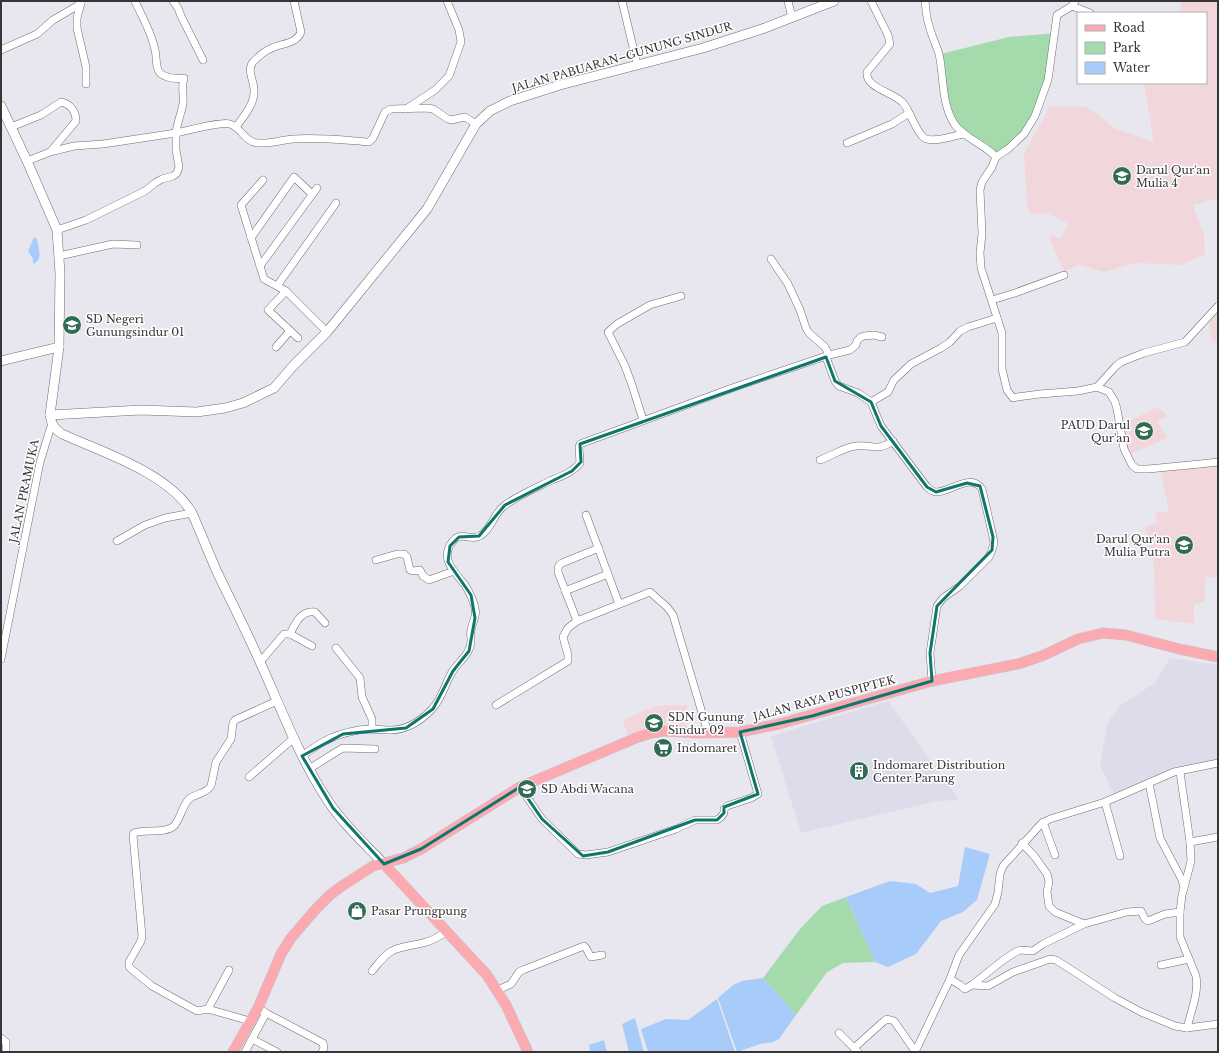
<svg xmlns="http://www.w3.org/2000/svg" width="1219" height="1053" font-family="'Libre Baskerville',serif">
<rect width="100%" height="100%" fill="#e8e7ef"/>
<g fill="#dcdceb">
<path d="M1170 658 1218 665V761L1114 795 1100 765 1108 722 1120 706 1155 683Z"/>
<path d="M888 701 959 800 937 801 801 833 771 736Z"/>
</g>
<g fill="#f1d7dc">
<path d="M1181 1H1218V198L1193 205 1204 236 1205 254 1182 265 1136 263 1104 272 1079 265 1064 271 1049 238 1052 235 1061 239 1068 223 1046 213 1030 214 1027 205 1024 154 1050 106 1086 107 1098 114 1114 128 1154 142 1144 83H1206V13H1180Z"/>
<path d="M1218 311V342L1213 343 1208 321Z"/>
<path d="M1158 407 1167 416 1157 422 1168 438 1130 454 1126 442 1123 424Z"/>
<path d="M1218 463V578L1206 577 1204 602 1194 604V624L1155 619 1154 565 1145 526 1157 523 1155 513 1169 511 1161 472Z"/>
<path d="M687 705 685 728 658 726 628 738 623 720 656 706Z"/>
</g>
<g fill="#a5dbac">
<path d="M1057 33 1051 83 1039 113 1001 154 987 151 955 126 946 97 941 54 1009 37Z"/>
<path d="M846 897 875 962 843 963 827 972 796 1015 763 978 800 929 822 906Z"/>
</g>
<g fill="#a8ccf9">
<path d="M34 237 37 239C38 247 44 260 33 264V259L28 251Z"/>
<path d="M965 847 990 854 977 900 963 912 941 921 916 954 888 967 875 962 846 897 890 881 916 884 930 893 958 886Z"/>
<path d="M763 978 796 1015 779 1039 773 1042 760 1044 737 1052 718 998 733 985 742 981Z"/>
<path d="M717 999 735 1052H648L641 1029 666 1019 688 1020Z"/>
<path d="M635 1018 644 1052H629L622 1024Z"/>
<path d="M604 1040 607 1052H590L589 1045Z"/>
</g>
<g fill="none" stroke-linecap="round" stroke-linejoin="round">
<defs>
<g id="street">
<path d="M173 1 178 8 181 16 203 60"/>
<path d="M622 1 637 64"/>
<path d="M788 1 792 18"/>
<path d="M925 1C926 9 926 17 929 25 931 35 936 44 939 54 944 77 941 104 955 125 966 139 984 144 996 157L992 167 982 182 980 190 982 234 980 253 981 268 1002 333V369L1007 390 1013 398 1017 397 1040 394 1078 391 1097 387 1109 392 1115 402 1117 409 1124 449 1132 465 1137 469H1148L1200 464 1218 462"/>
<path d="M81 3 77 18V28L86 67V84"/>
<path d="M1072 6 1090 13"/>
<path d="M1 50 37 34 53 20 77 6 81 2"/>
<path d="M406 109 435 90 449 76 461 42 459 30 447 1"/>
<path d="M909 113C913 120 917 131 923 137 930 144 954 136 963 134"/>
<path d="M11 127 41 115 61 102C71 104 76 112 76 121L51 151"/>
<path d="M236 127C243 117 254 105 254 92 255 82 246 70 253 62 257 58 264 51 270 49 280 43 296 45 301 32L294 1"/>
<path d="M847 143 892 124 909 113C907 109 905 104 902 102 893 92 865 88 867 72L890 44 888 35 871 1"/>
<path d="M996 157 1008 149 1024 134 1035 116 1048 80 1057 15 1072 6 1075 1"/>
<path d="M27 161 50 152 74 146 103 144 176 133C177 123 181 114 183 104 184 96 181 86 184 78 176 79 167 79 160 73 155 68 157 56 155 50 152 33 142 17 135 1"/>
<path d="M263 180 241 205 264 279 286 291 327 332"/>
<path d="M57 230 86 220 145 191 155 183 162 179 173 176 177 173 179 167 176 150V133C187 131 221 121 230 124 242 128 245 143 259 143 271 144 281 140 293 139 318 137 343 140 369 142L373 138 385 112 391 109 427 108 433 109 448 119 451 120 465 117 476 124"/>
<path d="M251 238 294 177 312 194"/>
<path d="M59 256 113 244 137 245"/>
<path d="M771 259 788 284 800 310 806 328 809 333 825 347 829 355"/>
<path d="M260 266 317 188"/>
<path d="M277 286 336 203"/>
<path d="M286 291 268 310 298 338"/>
<path d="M992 300 1015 293 1064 275"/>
<path d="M276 347 290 331"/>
<path d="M826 357 835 381 839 386 858 393 871 402 881 426 927 487C929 489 932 491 935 492 950 493 970 472 982 489L993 537 994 543 992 550 989 557 960 586 943 598 937 606 930 653 932 681"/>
<path d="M1097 387 1116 366 1121 362 1144 353 1185 342 1218 306"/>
<path d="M871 402 888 392 894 380 911 364 941 348 950 342 960 331 968 327 997 318"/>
<path d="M643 420 632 385 625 366 608 332 617 324 650 305 681 296"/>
<path d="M820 460C831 456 845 447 856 446 872 444 877 452 893 441"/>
<path d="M586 515 619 604"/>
<path d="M117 541 145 525 165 518 192 513"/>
<path d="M376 560 397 554H404L407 557 410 570 413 571 420 570 423 576 429 580 454 571"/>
<path d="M565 591 608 574"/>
<path d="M577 621 558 572C558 567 558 565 562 563L599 548"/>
<path d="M290 634C295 624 301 610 315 612L325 623"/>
<path d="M336 648 360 678 362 697 372 719V729"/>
<path d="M1 659 40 462 52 423"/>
<path d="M260 662 284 634H290L312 646"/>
<path d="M496 705 568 661V655L563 637 568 628 577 621 650 592 667 607 673 615 708 733"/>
<path d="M302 756C309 751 317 745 325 741 335 735 348 732 359 730 369 728 380 730 390 730 406 730 421 721 432 709 442 699 445 684 452 672 459 661 472 653 471 639 471 636 470 633 471 630 473 619 478 616 474 604 472 597 468 590 465 585 456 573 441 561 450 545 461 528 468 542 480 536 492 529 493 514 504 506 518 495 536 488 552 480 562 476 573 472 580 463L579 447 580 444 735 387 829 355 850 350 856 345 857 341 861 337 864 336 874 335 882 337"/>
<path d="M309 769 336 752 343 748 375 749"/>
<path d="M1180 772 1190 842 1191 861 1184 888"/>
<path d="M249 777 294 738"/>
<path d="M1149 783 1160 838 1182 880 1184 888 1182 895 1180 912V937L1196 976C1199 993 1191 1011 1187 1028"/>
<path d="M520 787 542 819 578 854 586 855 608 852 676 829 695 820H717L721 817 724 813V809L727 806 751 798 758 794 740 732"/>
<path d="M1105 802 1120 856"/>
<path d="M1043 822 1055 855"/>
<path d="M1190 842 1218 837"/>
<path d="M1022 843 1035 857 1047 874 1049 882 1047 892 1049 906 1055 912 1084 924 1127 912 1141 911 1145 919 1148 921 1165 914 1180 912"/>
<path d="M1161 965 1189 959"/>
<path d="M372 971C378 964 384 955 392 951 403 945 415 946 426 942 434 940 440 936 446 932"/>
<path d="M950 979 960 985 965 989 972 985 1002 961 1014 953 1020 950 1033 951 1043 944 1084 924"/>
<path d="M972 985 988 986 1013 972 1050 959 1056 960 1115 998 1141 1012 1175 1026 1187 1028 1218 1024"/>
<path d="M498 990 511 984 519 972 523 970 584 946C588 949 588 954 591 957L602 955"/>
<path d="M208 1009 229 970"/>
<path d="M266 1013 323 1043 324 1048 322 1052"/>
<path d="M251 1022 243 1019 208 1009 197 1011 152 986 130 968 129 966V962L141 941 142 936 133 835 134 833C145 829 165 834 174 826 181 818 182 806 189 799 196 793 206 794 211 786L216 762 231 739 233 723 235 720 277 701"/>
<path d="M839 1033 858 1052"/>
<path d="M1 1038 6 1042V1052"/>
<path d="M252 1039 277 1052"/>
<path d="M854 1048 884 1021 887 1019 894 1021 915 1051"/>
<path d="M245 1052 266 1013 263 1011"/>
<path d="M915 1052 950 979 959 955 995 904 998 892 1000 874 1003 866 1041 824 1050 819 1105 802 1174 772 1218 763"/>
</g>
<g id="secondary">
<path d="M1 106 27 161 57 230 60 273 59 347 50 415C51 423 55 430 62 434 102 452 169 473 192 513 201 533 209 554 218 574 232 603 247 632 260 662 281 708 299 757 328 801 343 824 365 844 384 864"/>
<path d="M1 361 59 347"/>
<path d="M50 415 141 410 197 412 225 408 243 403 274 388 293 366 327 332 427 209 476 124 490 111 510 101 560 85 703 48 762 29 834 1"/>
</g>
<g id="primary">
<path d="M384 864 487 975 506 1005 528 1052"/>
<path d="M233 1052 258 1008 281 954 291 938 315 910 331 894 342 886 373 866 403 858 421 849 520 787 636 738 651 733 664 731 699 733 740 732 779 724 932 681 1018 664 1042 656 1078 639 1103 633 1126 635 1179 649 1218 657"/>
</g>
</defs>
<use href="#street" stroke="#6d6d74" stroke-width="8"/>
<use href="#secondary" stroke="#6d6d74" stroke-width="10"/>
<use href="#primary" stroke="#c7c7c8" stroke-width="11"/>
<use href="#street" stroke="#fff" stroke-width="7"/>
<use href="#secondary" stroke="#fff" stroke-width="9"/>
<use href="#primary" stroke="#fbaab2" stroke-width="10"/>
</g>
<path fill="none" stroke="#0f766e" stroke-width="3" stroke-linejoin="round" d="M826 357 835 381 871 402 881 426 927 487 936 492 967 483 980 486 993 537 992 550 937 606 930 653 932 681 812 716 740 732 758 794 724 807V813L717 820H695L608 852 583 856 542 819 520 787 421 849 384 864 333 808 302 756 343 734 406 728 433 709 453 671 469 651 475 618 471 595 448 562 450 546 459 537 479 536 505 505 572 471 581 462 580 444Z"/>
<defs>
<symbol id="school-disc" viewBox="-11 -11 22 22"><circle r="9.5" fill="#316b54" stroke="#fff"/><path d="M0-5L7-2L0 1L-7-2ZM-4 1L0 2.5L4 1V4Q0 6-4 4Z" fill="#fff"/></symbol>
<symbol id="supermarket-disc" viewBox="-11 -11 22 22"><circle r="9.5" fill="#316b54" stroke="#fff"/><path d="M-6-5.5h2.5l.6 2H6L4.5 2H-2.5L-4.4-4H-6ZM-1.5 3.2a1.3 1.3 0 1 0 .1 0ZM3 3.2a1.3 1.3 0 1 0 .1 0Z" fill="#fff"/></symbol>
<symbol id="building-disc" viewBox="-11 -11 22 22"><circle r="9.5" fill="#316b54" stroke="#fff"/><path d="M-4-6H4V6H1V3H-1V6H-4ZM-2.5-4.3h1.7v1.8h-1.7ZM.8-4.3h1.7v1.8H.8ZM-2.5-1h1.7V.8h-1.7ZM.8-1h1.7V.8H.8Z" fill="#fff"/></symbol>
<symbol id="shop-disc" viewBox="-11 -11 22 22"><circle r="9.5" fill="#316b54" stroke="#fff"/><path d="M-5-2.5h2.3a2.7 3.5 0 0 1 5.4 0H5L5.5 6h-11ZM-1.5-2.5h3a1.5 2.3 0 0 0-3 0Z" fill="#fff"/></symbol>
</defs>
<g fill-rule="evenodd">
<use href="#school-disc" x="1111" y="165" width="22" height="22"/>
<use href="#school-disc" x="61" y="314" width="22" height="22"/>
<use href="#school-disc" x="1133" y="420" width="22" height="22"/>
<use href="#school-disc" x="1173" y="534" width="22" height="22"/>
<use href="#school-disc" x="643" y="712" width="22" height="22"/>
<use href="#supermarket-disc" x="652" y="737" width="22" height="22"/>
<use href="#building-disc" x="848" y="760" width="22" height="22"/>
<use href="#school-disc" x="516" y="778" width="22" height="22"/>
<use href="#shop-disc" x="346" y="900" width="22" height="22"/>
</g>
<g text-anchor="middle" stroke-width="3" stroke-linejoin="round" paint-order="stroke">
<g font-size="11" fill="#363639" stroke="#fff">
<text transform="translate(622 57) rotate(-16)" y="4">JALAN PABUARAN–GUNUNG SINDUR</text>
<text transform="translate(24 491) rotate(-78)" y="4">JALAN PRAMUKA</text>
<text transform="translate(824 698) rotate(-15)" y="4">JALAN RAYA PUSPIPTEK</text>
</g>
<g font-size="11" fill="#363639" stroke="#fff" text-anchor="start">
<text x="1136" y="174">Darul Qur'an<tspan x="1136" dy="13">Mulia 4</tspan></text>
<text x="86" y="323">SD Negeri<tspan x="86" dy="13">Gunungsindur 01</tspan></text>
<text x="1130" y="429" text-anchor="end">PAUD Darul<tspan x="1130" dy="13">Qur'an</tspan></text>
<text x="1170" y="543" text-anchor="end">Darul Qur'an<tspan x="1170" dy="13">Mulia Putra</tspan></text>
<text x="668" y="721">SDN Gunung<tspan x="668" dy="13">Sindur 02</tspan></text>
<text x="677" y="752">Indomaret</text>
<text x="873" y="769">Indomaret Distribution<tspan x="873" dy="13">Center Parung</tspan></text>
<text x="541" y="793">SD Abdi Wacana</text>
<text x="371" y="915">Pasar Prungpung</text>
</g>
</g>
<rect width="1219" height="1053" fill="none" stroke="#363639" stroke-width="4"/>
<rect x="1077" y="12" width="130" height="72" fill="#ffffff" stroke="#afafb0"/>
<rect x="1085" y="25" width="20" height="6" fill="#fbaab2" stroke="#afafb0"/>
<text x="1113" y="32" font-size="12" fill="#363639">Road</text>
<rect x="1085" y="42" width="20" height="12" fill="#a5dbac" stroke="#afafb0"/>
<text x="1113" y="52" font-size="12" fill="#363639">Park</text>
<rect x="1085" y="62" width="20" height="12" fill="#a8ccf9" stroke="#afafb0"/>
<text x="1113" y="72" font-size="12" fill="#363639">Water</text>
</svg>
